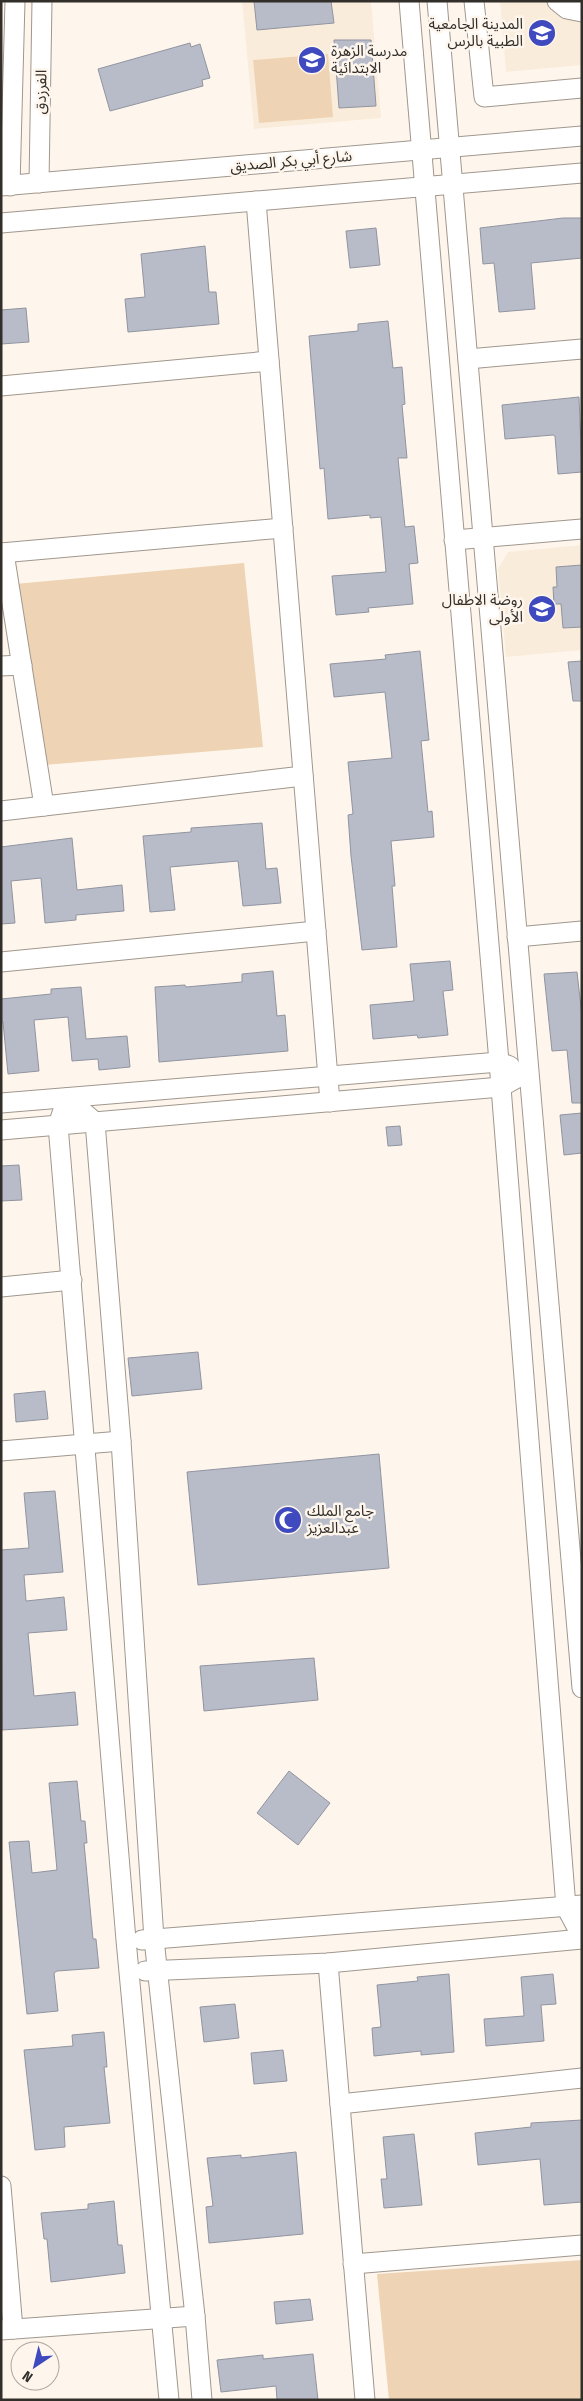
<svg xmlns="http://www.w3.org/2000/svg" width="583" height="2401" font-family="'Fira Sans Condensed','Noto Sans Arabic',sans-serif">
<rect width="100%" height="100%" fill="#fef6ed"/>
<g fill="#faecda">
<path d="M242 1H371L381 118 254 129Z"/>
<path d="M500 1H582V65L506 72Z"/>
<path d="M582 545V650L506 657 498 569 508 552Z"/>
</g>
<g fill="#eed4b4">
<path d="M328 54 333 117 259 123 253 60Z"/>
<path d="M244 563 263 747 44 765 15 584Z"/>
<path d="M582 2260V2400H389L377 2274Z"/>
</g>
<g fill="#b8bcc9" stroke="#9194a0">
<path d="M254 1H331L334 23 257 30Z"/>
<path d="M334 40H371L376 106 339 108Z"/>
<path d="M190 43 191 47 200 44 210 78 202 80 203 86 110 111 98 69Z"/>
<path d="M563 218H582V258L531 263 535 309 499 312 494 263 483 264 480 228Z"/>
<path d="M376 228 380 265 350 268 346 231Z"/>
<path d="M205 246 209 292H216L219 324 128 332 125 299 145 297 141 254Z"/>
<path d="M26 308 29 342 1 344V310Z"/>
<path d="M388 321 393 368 402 367 405 404 402 405 407 458H398L405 527 414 526 418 563 409 564 413 604 368 608 369 612 336 615 332 576 386 572 381 517 370 518V515L328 519 324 468 320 469 309 336 358 331V324Z"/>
<path d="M579 397 582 472 558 474 555 436 553 435 505 439 502 405Z"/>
<path d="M582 565V627L563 628 561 604H554L553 587H557L556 567Z"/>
<path d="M420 651 429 740 421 741 428 812 432 811 434 837 391 841 395 886H392L397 947 362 950 351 856 348 815 353 814 348 762 392 758 385 692 334 697 330 664 386 659 385 655Z"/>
<path d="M582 661V701H573L568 662Z"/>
<path d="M262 823 266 869 277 868 281 903 243 906 238 861 170 867 175 910 150 912 143 836 191 832V828Z"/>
<path d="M72 838 77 890 122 885 124 911 76 915V920L45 923 41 878 11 881 15 923 1 924V847Z"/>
<path d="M450 961 453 990 443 991 448 1035 418 1038 417 1035 373 1039 370 1005 414 1001 410 964Z"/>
<path d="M273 971 277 1016 285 1015 288 1051 159 1062 155 987 185 985 186 987 242 982V974Z"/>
<path d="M577 972 582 1016V1103H572L567 1050 552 1051 544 974Z"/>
<path d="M81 987 86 1039 127 1036 130 1067 99 1070 98 1059 72 1061 68 1017 34 1020 39 1071 8 1074 3 1022H1V999L51 994V989Z"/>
<path d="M582 1113V1153L564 1155 560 1115Z"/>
<path d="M400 1126 402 1145 388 1146 386 1127Z"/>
<path d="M19 1165 22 1200 1 1201V1166Z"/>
<path d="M198 1352 202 1389 132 1396 128 1358Z"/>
<path d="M45 1391 48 1419 16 1422 14 1394Z"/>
<path d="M379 1454 389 1568 198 1585 187 1472Z"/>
<path d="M55 1491 63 1572 24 1575 26 1601 64 1597 67 1630 28 1633 34 1696 75 1692 78 1725 2 1730 1 1550 29 1548 24 1493Z"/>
<path d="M314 1658 318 1700 204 1711 200 1666Z"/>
<path d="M289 1771 330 1803 298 1845 257 1813Z"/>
<path d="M77 1781 81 1821H85L87 1843H84L93 1939H96L99 1968 57 1971 54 1973 58 2011 27 2014 9 1842 29 1841 32 1873 57 1870 49 1783Z"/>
<path d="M449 1974 454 2052 421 2055V2051L374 2056 372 2028 381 2027 377 1985 418 1981 417 1977Z"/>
<path d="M553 1974 556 2004 541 2005 544 2041 486 2046 484 2019 524 2016 521 1977Z"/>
<path d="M235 2004 239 2038 204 2042 200 2007Z"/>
<path d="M104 2032 107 2067H104L110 2123 64 2127 65 2147 35 2150 24 2050 73 2046 72 2035Z"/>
<path d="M283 2050 287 2081 254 2084 251 2053Z"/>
<path d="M582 2120V2202L544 2205 540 2159 478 2165 475 2133 531 2127V2123Z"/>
<path d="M414 2134 422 2205 384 2208 381 2179H387L383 2137Z"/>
<path d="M296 2152 303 2234 209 2243 206 2207 213 2206 207 2158 241 2155V2158Z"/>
<path d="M114 2201 118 2245H122L125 2273 51 2282 47 2239H44L41 2213 88 2209V2204Z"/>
<path d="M310 2299 313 2320 276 2324 274 2302Z"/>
<path d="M313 2354 318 2400H277L276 2386 221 2392 217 2360 263 2355V2359Z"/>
</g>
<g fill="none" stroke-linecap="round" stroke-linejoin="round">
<defs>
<g id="minor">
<path d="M409 1 499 1062 566 1907 582 1937"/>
<path d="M437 1 582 1688"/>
<path d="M474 1 484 97 582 88"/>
<path d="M557 1 567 9 582 12"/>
<path d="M39 183 42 1"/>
<path d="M1 186 582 136"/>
<path d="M10 186 15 1"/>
<path d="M256 201 330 1102"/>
<path d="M1 223 582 173"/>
<path d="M468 359 582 349"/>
<path d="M1 386 269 361"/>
<path d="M454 540 582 529"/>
<path d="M1 553 283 528"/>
<path d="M4 553 44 806"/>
<path d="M1 666 22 665"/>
<path d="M1 811 303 776"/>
<path d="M517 937 582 931"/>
<path d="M1 962 316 931"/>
<path d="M1 1103 499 1062 510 1066"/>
<path d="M1 1130 501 1087 528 1072"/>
<path d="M1 1287 72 1280"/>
<path d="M1 1451 121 1441"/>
<path d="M142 1940 582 1905"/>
<path d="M328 1963 365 2400"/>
<path d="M145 1971 328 1963 582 1939"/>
<path d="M340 2104 582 2078"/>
<path d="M1 2186 13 2329"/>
<path d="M353 2264 582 2245"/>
<path d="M1 2330 195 2316"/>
<path d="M169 2400 126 1940 58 1125 67 1098 95 1122 121 1441 154 1939 195 2316 202 2400"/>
</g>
</defs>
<use href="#minor" stroke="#a0978d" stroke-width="21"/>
<use href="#minor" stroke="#fff" stroke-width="19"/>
</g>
<defs>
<symbol id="university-disc" viewBox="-11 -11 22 22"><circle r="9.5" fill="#3e4abd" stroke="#fef6ed"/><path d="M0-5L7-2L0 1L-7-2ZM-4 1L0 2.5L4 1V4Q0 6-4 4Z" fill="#fff"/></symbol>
<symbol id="school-disc" viewBox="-11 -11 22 22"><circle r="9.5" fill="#3e4abd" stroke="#fef6ed"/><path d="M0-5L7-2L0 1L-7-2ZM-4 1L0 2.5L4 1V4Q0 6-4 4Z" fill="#fff"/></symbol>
<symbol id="mosque-disc" viewBox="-11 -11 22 22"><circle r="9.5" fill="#3e4abd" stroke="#fef6ed"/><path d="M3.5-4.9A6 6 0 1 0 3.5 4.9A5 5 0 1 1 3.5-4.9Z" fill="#fff"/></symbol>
</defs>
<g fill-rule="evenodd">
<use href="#university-disc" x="526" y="17" width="32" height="32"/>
<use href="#school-disc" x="296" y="44" width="32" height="32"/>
<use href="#school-disc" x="526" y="593" width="32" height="32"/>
<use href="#mosque-disc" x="272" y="1504" width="32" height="32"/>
</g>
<g text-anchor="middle" stroke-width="5" stroke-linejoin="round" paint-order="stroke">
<g font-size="15" fill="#322f2b" stroke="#fef6ed" text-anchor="end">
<text x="523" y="29">المدينة الجامعية<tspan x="523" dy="17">الطبية بالرس</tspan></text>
<text x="331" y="56" text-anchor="start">مدرسة الزهرة<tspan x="331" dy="17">الابتدائية</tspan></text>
<text x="523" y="605">روضة الاطفال<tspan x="523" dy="17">الأولى</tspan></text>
<text x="307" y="1516" text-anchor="start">جامع الملك<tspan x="307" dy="17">عبدالعزيز</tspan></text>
</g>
<g font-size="15" fill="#322f2b" stroke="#fef6ed">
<text transform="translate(41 92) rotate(-89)" y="5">الفرزدق</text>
<text transform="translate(291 161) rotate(-5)" y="5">شارع أبي بكر الصديق</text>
</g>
</g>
<rect width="583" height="2401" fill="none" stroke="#322f2b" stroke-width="5"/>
<g transform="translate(35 2366) rotate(215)"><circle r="24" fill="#fef6ed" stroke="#aca69f"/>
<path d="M0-4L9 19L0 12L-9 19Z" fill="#3e4abd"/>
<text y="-8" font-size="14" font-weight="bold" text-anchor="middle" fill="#322f2b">N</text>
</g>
</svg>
